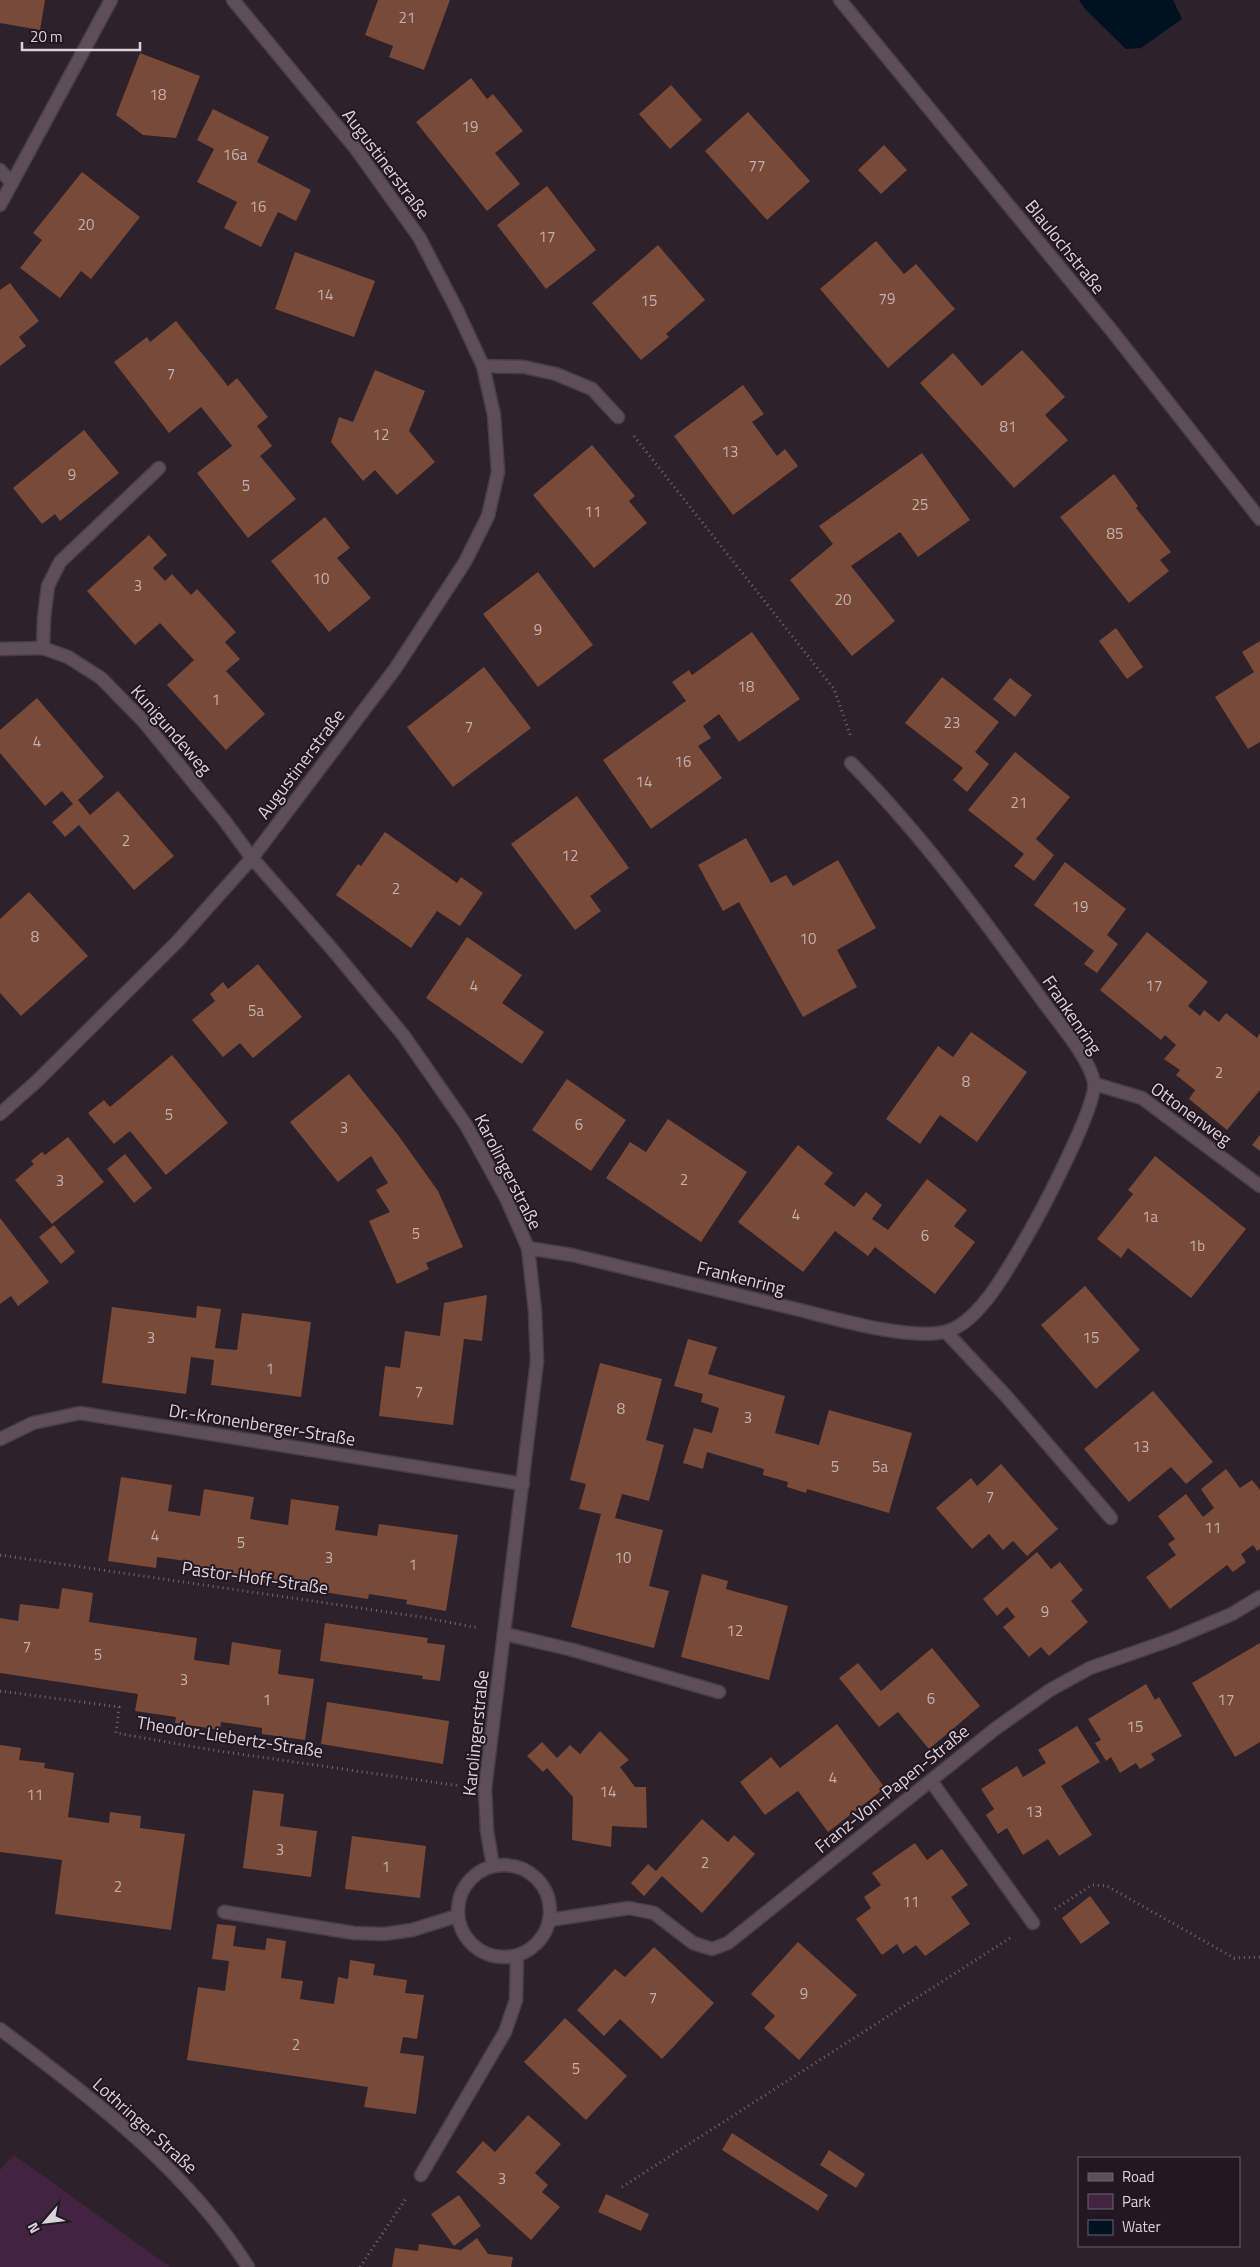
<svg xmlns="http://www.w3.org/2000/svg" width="1260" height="2267" font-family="'Titillium Web',sans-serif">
<rect width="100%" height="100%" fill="#2d212c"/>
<path fill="#422441" d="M14 2155 170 2267H0V2170Z"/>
<path fill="#001120" d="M1079 0H1173L1182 19 1141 48 1126 49 1085 9Z"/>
<g fill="#794a37">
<path d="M0 0H45L40 30 0 23Z"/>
<path d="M378 0H450L424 70 389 57 393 46 365 35Z"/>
<path d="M140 53 200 76 176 138 143 135 116 115Z"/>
<path d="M471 78 487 99 493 94 523 131 495 153 520 184 487 211 416 122Z"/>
<path d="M671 85 702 120 670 149 639 114Z"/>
<path d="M213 109 269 137 257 162 311 190 296 221 278 212 261 247 224 228 237 202 197 182 214 149 197 140Z"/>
<path d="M748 112 810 181 767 220 705 151Z"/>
<path d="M884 145 907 170 881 194 858 170Z"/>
<path d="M82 172 140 217 91 279 81 271 60 298 20 268 42 240 33 233Z"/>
<path d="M547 186 596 250 546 289 497 225Z"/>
<path d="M876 241 904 274 916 264 955 309 888 368 820 289Z"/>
<path d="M658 245 705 300 666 334 669 337 641 360 592 303Z"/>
<path d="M295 252 375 281 354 337 275 309Z"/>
<path d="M10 283 39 321 19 337 26 346 0 366V290Z"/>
<path d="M176 321 228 386 237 378 268 417 257 426 272 446 260 456 296 499 248 538 197 473 232 446 201 407 169 433 114 362 147 337 150 342Z"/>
<path d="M1022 350 1065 397 1045 415 1068 440 1014 488 920 383 953 353 982 386Z"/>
<path d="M375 370 425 391 409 431 435 462 397 495 375 470 363 481 331 442 339 417 353 422Z"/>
<path d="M743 385 764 414 752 422 777 456 785 449 798 466 733 515 674 436Z"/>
<path d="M84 430 119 473 60 521 55 514 42 524 13 488Z"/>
<path d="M592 445 635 496 629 501 647 523 594 568 533 495Z"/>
<path d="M922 453 970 520 918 557 900 532 851 566 895 621 852 656 790 580 833 544 819 526Z"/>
<path d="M1114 474 1138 506 1136 508 1171 552 1160 560 1169 571 1129 603 1060 517Z"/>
<path d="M325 517 350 548 337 558 371 598 329 632 271 561Z"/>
<path d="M149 535 167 555 153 568 165 581 172 574 191 595 197 589 236 632 225 642 240 659 226 671 265 714 226 750 167 685 194 660 180 645 160 623 135 645 87 591Z"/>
<path d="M538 572 593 645 538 687 483 614Z"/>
<path d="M1116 628 1143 667 1127 679 1099 641Z"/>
<path d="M752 632 800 699 739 742 719 714 703 726 711 738 698 746 722 778 651 829 603 760 686 701 672 682 689 670 692 675Z"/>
<path d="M1260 641V742L1248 749 1215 697 1254 672 1242 652Z"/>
<path d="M484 667 531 728 453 787 407 727Z"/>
<path d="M942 677 999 722 975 752 989 764 967 792 953 780 963 768 905 723Z"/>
<path d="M1010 678 1032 695 1015 717 993 699Z"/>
<path d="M37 698 104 777 78 800 90 815 118 791 174 856 134 890 79 825 65 837 52 822 73 804 62 791 45 806 0 753V730Z"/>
<path d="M1015 752 1070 797 1036 839 1054 855 1034 881 1014 866 1024 854 968 810Z"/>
<path d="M577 796 629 868 590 896 601 911 575 930 511 844Z"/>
<path d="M385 832 457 883 461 877 483 893 460 926 437 911 411 948 336 895 358 864 361 866Z"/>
<path d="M746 838 771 883 786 875 793 886 838 860 876 928 837 950 857 987 803 1017 739 902 723 911 698 865Z"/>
<path d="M1065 862 1126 909 1107 935 1118 944 1097 973 1084 964 1094 951 1034 905Z"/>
<path d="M29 892 88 956 21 1016 0 993V919Z"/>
<path d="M1147 932 1208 982 1188 1006 1200 1016 1204 1010 1219 1022 1226 1013 1257 1038 1260 1033V1090L1227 1130 1189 1099 1195 1090 1176 1075 1180 1070 1164 1059 1176 1045 1165 1035 1161 1040 1100 990Z"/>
<path d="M467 937 522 975 502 1003 544 1032 522 1064 426 998Z"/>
<path d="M258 964 302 1017 253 1058 240 1043 223 1057 192 1020 215 1001 210 994 223 982 228 989Z"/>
<path d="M971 1032 1027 1072 977 1142 940 1115 920 1144 886 1119 938 1046 953 1057Z"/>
<path d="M172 1055 228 1123 166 1175 130 1131 114 1144 88 1113 104 1100 110 1107Z"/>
<path d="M349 1074 398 1135 438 1191 463 1247 426 1263 429 1269 397 1284 369 1221 390 1212 376 1190 388 1183 371 1156 338 1182 290 1122Z"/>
<path d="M567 1079 626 1120 591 1171 532 1130Z"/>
<path d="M668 1119 747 1172 701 1242 606 1178 630 1142 646 1152Z"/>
<path d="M1260 1135V1151L1252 1145Z"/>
<path d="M68 1137 104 1182 52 1224 15 1180 34 1164 31 1161 42 1152 45 1155Z"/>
<path d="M798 1145 833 1173 824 1184 854 1207 866 1192 882 1205 872 1219 888 1230 927 1179 967 1210 954 1226 975 1242 935 1294 875 1247 868 1256 835 1231 803 1272 738 1222Z"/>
<path d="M125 1154 152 1188 134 1203 107 1169Z"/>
<path d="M1155 1156 1246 1229 1191 1298 1128 1248 1121 1258 1097 1239 1133 1194 1128 1190Z"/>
<path d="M0 1218 49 1282 18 1306 11 1296 0 1304Z"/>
<path d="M54 1225 75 1252 61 1264 39 1237Z"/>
<path d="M1085 1286 1140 1350 1096 1389 1041 1325Z"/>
<path d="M487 1295 482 1341 464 1339 453 1425 379 1416 385 1366 400 1368 405 1331 440 1336 444 1303Z"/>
<path d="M197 1306 221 1309 215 1348 237 1350 242 1313 311 1322 301 1397 211 1385 214 1360 191 1357 186 1394 102 1383 112 1307 196 1318Z"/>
<path d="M688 1339 717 1347 708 1374 785 1396 775 1433 819 1445 829 1410 912 1433 889 1513 807 1489 806 1493 787 1487 788 1482 763 1475 764 1469 707 1452 703 1469 683 1463 694 1428 712 1433 719 1408 701 1402 703 1394 674 1386Z"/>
<path d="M600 1363 662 1379 646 1440 664 1445 649 1501 622 1494 615 1518 663 1530 649 1586 669 1591 654 1648 571 1627 601 1514 579 1509 586 1484 570 1480Z"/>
<path d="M1153 1391 1213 1462 1186 1484 1171 1467 1129 1502 1084 1449Z"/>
<path d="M1001 1464 1058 1529 1027 1556 1013 1541 1003 1550 989 1534 972 1549 936 1508 971 1478 977 1486Z"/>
<path d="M1226 1469 1240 1488 1252 1480 1260 1490V1549L1257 1551 1253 1545 1241 1554 1246 1562 1233 1572 1227 1565 1170 1609 1146 1577 1176 1555 1168 1544 1175 1539 1158 1516 1186 1494 1203 1517 1214 1508 1201 1489Z"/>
<path d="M121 1477 172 1485 168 1511 200 1516 204 1489 254 1497 250 1519 288 1525 291 1499 339 1506 335 1530 377 1536 379 1524 458 1535 446 1611 406 1604 407 1600 369 1594 368 1599 317 1591 318 1585 280 1579 279 1585 228 1578 229 1573 193 1568V1562L157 1557 156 1568 108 1561Z"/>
<path d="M1037 1552 1051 1569 1060 1562 1083 1590 1071 1601 1088 1622 1049 1656 1041 1647 1029 1657 1003 1627 1015 1617 1007 1607 997 1616 983 1599Z"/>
<path d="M702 1574 728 1581 726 1589 788 1606 769 1680 681 1657Z"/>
<path d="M62 1588 93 1593 89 1622 197 1638 194 1660 229 1665 232 1642 281 1650 278 1674 314 1679 305 1740 262 1734V1728L221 1722 220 1730 175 1723 176 1717 135 1711 138 1694 0 1673V1618L18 1621 20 1604 59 1609Z"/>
<path d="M325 1623 428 1638 427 1643 445 1645 440 1681 422 1679 423 1676 320 1661Z"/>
<path d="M1260 1643V1742L1235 1757 1192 1683Z"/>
<path d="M932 1648 980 1706 929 1749 898 1712 879 1727 839 1678 858 1663 881 1691Z"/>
<path d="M1146 1684 1155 1700 1159 1697 1182 1736 1151 1754 1155 1760 1140 1769 1136 1763 1120 1773 1111 1757 1106 1761 1095 1743 1101 1740 1088 1719Z"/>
<path d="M327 1702 449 1721 443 1764 321 1744Z"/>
<path d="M837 1724 885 1788 828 1832 798 1791 765 1815 740 1782 771 1757 780 1768Z"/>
<path d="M1077 1726 1100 1762 1061 1786 1092 1835 1059 1856 1048 1839 1023 1855 1007 1828 998 1834 986 1815 994 1809 981 1789 1017 1766 1023 1777 1046 1763 1038 1750Z"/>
<path d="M600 1731 629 1760 620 1767 635 1787H646L647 1828 612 1826 611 1847 572 1840 573 1797 547 1768 543 1772 527 1756 542 1742 557 1758 570 1745 580 1754Z"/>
<path d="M0 1745 21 1748 19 1760 45 1763 44 1768 74 1773 68 1817 109 1823 110 1812 141 1816 140 1828 185 1834 171 1930 55 1914 62 1860 0 1852Z"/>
<path d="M253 1790 284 1794 280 1826 317 1831 311 1877 243 1868Z"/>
<path d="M702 1819 728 1842 734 1835 755 1854 702 1913 662 1876 644 1896 631 1883 648 1864 656 1871Z"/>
<path d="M352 1836 426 1846 420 1898 345 1889Z"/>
<path d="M915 1843 927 1860 942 1849 968 1885 951 1897 970 1924 925 1956 916 1945 903 1954 897 1944 882 1955 856 1919 871 1908 864 1897 881 1885 872 1873Z"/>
<path d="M1090 1896 1110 1923 1081 1944 1062 1918Z"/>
<path d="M217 1924 236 1926 233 1946 265 1950 267 1938 286 1941 281 1978 303 1981 300 1999 334 2004 338 1977 348 1979 350 1960 375 1964 373 1975 407 1980 405 1993 424 1995 417 2039 403 2037 400 2053 424 2056 416 2114 364 2107 368 2087 187 2060 198 1987 225 1991 229 1961 212 1959Z"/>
<path d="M798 1942 857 1995 799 2060 764 2028 775 2016 751 1994Z"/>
<path d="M654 1947 714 2003 662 2059 620 2019 604 2036 577 2010 615 1969 625 1977Z"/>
<path d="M565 2018 627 2076 586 2120 524 2062Z"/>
<path d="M528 2115 561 2144 535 2173 548 2185 542 2192 560 2207 531 2240 456 2172 483 2141 495 2152Z"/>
<path d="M732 2133 828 2195 818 2211 722 2150Z"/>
<path d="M829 2150 865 2174 856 2188 820 2165Z"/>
<path d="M606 2194 649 2214 641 2231 598 2212Z"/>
<path d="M459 2195 481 2226 454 2246 431 2214Z"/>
<path d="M477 2238 488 2254 513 2257 511 2267H392L395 2248 418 2251 419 2244 461 2250Z"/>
</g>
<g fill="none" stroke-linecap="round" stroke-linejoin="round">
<defs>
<g id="service">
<path d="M43 648 44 618 48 586 60 562 159 468"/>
<path d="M931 1781 1033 1923"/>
</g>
<g id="minor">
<path d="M840 0 1112 331 1260 519"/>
<path d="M0 170 12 183"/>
<path d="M0 205 111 0"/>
<path d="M483 366 524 367 556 374 592 389 618 417"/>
<path d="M0 649 43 648 68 657 101 678 144 722 224 820 252 858 332 949 404 1036 466 1125 506 1198 528 1248 535 1311 537 1361 485 1789 487 1831 493 1866"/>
<path d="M1095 1084 1142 1098 1260 1186"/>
<path d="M0 1114 36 1082 177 942 252 858 395 669 465 562 488 516 498 472 494 415 483 366 456 308 419 237 356 149 233 0"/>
<path d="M528 1248 572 1255C648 1274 724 1292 800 1310 836 1319 908 1340 944 1332 979 1325 1010 1265 1027 1236 1041 1212 1098 1104 1094 1082 1089 1057 1057 1021 1042 1000 982 917 922 835 851 763"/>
<path d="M946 1332 1006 1396 1111 1518"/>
<path d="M0 1439 33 1423 80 1413 523 1484"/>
<path d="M505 1634 573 1650 719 1692"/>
<circle cx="504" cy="1911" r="46"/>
<path d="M224 1912 354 1933 384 1934 412 1930 457 1916"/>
<path d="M549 1920 629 1908 654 1913 693 1943 712 1949 728 1943 995 1729 1050 1690 1090 1668 1173 1639 1232 1614 1260 1597"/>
<path d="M421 2175 505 2032 516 2000 517 1956"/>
</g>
<path id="tertiary" d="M0 2029C92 2099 186 2168 248 2267"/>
</defs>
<use href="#service" stroke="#483e48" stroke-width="15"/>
<use href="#minor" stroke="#483e48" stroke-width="15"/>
<use href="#tertiary" stroke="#483e48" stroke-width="15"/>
<g stroke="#736872" stroke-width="3" stroke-dasharray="1 4" stroke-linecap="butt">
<path d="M634 436 834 689 851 737"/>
<path d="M0 1555 421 1617 479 1628"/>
<path d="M0 1691 119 1707 116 1733 212 1750 460 1786"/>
<path d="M1055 1909 1092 1885 1107 1886 1234 1958 1260 1957"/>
<path d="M622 2187 1010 1938"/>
<path d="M360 2267 407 2197"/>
</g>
<use href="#service" stroke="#5c4e5b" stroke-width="12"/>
<use href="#minor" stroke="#5c4e5b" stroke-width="12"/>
<use href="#tertiary" stroke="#5c4e5b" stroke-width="12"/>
</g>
<g text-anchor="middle" stroke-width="4" stroke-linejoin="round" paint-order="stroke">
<g font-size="15" fill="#c2b1b2">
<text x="407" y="23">21</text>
<text x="158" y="100">18</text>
<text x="470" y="132">19</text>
<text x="235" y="160">16a</text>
<text x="757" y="171">77</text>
<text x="258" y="212">16</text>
<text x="86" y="230">20</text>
<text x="547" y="242">17</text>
<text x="325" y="300">14</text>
<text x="887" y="304">79</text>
<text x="649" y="306">15</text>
<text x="171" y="379">7</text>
<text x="1008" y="432">81</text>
<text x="381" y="440">12</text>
<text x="730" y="457">13</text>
<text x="72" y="480">9</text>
<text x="246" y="491">5</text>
<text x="920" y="510">25</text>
<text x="593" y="517">11</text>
<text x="1115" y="539">85</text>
<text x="321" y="584">10</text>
<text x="138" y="591">3</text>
<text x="843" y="605">20</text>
<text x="538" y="635">9</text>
<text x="746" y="692">18</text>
<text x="216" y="705">1</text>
<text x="952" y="728">23</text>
<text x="469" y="732">7</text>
<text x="37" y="747">4</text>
<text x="683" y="767">16</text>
<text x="644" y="787">14</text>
<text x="1019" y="808">21</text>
<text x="126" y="846">2</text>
<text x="570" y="861">12</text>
<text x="396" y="894">2</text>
<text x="1080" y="912">19</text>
<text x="35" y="942">8</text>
<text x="808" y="944">10</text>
<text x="474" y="991">4</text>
<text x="1154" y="991">17</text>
<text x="256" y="1016">5a</text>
<text x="1219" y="1078">2</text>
<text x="966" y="1087">8</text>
<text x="169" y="1120">5</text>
<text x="579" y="1130">6</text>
<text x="344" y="1133">3</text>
<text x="684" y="1185">2</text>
<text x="60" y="1186">3</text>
<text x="796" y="1220">4</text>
<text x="1150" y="1222">1a</text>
<text x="416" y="1239">5</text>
<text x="925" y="1241">6</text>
<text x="1197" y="1251">1b</text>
<text x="151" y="1343">3</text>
<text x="1091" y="1343">15</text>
<text x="270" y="1374">1</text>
<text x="419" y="1397">7</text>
<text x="621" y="1414">8</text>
<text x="748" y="1423">3</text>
<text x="1141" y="1452">13</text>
<text x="835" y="1472">5</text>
<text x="880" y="1472">5a</text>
<text x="990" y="1502">7</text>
<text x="1213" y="1533">11</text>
<text x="155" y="1541">4</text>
<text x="241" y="1548">5</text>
<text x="329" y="1563">3</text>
<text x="623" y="1563">10</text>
<text x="413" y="1570">1</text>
<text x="1045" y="1617">9</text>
<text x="735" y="1636">12</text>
<text x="27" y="1652">7</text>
<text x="98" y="1660">5</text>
<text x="184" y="1685">3</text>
<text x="931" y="1704">6</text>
<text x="267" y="1705">1</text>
<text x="1226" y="1705">17</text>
<text x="1135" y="1732">15</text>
<text x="833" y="1783">4</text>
<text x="608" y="1797">14</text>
<text x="35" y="1800">11</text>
<text x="1034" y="1817">13</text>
<text x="280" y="1855">3</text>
<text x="705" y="1868">2</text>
<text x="386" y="1872">1</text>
<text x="118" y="1892">2</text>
<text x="911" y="1907">11</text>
<text x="804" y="1999">9</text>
<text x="653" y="2003">7</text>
<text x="296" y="2050">2</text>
<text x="576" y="2074">5</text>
<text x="502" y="2184">3</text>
</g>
<g font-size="18" fill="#dbd3db" stroke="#231723">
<text transform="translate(386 164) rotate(53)" y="6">Augustinerstraße</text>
<text transform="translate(1065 247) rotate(51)" y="6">Blaulochstraße</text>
<text transform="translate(171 730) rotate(49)" y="6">Kunigundeweg</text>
<text transform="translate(301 764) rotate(-53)" y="6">Augustinerstraße</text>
<text transform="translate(1072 1015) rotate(56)" y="6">Frankenring</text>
<text transform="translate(1191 1114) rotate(36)" y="6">Ottonenweg</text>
<text transform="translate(508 1172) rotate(63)" y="6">Karolingerstraße</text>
<text transform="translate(741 1278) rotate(14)" y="6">Frankenring</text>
<text transform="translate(262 1425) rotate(9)" y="6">Dr.-Kronenberger-Straße</text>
<text transform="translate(255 1578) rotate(8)" y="6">Pastor-Hoff-Straße</text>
<text transform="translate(476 1733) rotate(-84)" y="6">Karolingerstraße</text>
<text transform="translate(230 1737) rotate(9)" y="6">Theodor-Liebertz-Straße</text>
<text transform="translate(892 1789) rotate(-39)" y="6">Franz-Von-Papen-Straße</text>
<text transform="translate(145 2126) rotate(42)" y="6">Lothringer Straße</text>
</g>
</g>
<rect x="1078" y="2157" width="162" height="90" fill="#231723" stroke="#6d626d"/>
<rect x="1088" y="2173" width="25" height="8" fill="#5c4e5b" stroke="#6d626d"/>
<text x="1122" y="2182" font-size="15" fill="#dbd3db">Road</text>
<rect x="1088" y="2194" width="25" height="15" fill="#422441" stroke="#6d626d"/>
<text x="1122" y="2207" font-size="15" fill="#dbd3db">Park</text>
<rect x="1088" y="2220" width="25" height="15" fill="#001120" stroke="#6d626d"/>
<text x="1122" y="2232" font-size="15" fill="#dbd3db">Water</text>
<g transform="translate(45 2222) rotate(242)" stroke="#231723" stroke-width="4" paint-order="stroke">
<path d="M0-4L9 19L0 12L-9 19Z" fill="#dbd3db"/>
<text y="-8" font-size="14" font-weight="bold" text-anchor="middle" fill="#dbd3db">N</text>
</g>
<path d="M22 42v8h118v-8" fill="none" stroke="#dbd3db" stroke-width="2.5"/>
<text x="30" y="42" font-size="15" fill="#dbd3db" stroke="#231723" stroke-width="4" paint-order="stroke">20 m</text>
</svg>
